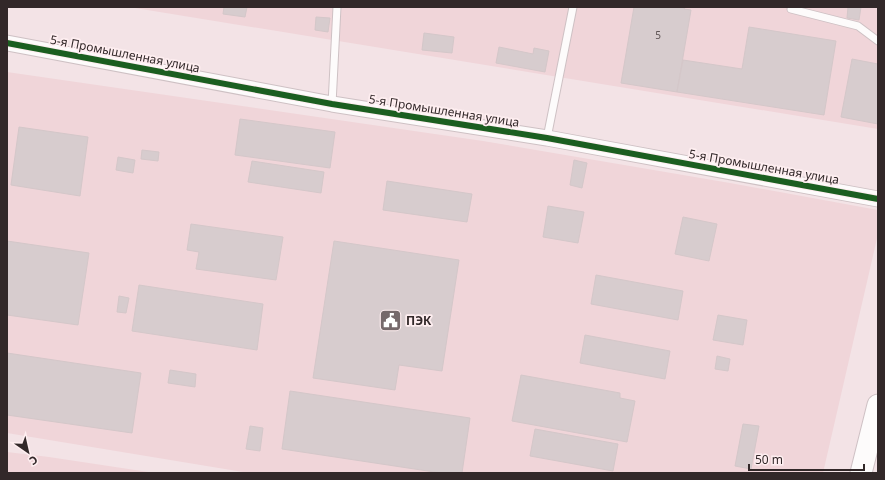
<svg xmlns="http://www.w3.org/2000/svg" width="885" height="480" font-family="'Noto Sans',sans-serif">
<rect width="100%" height="100%" fill="#f3e3e6"/>
<g fill="#f0d5d9">
<path d="M129 7H878V129Z"/>
<path d="M7 72 483 141 730 183 878 210V234L823 473H249L7 433Z"/>
<path d="M7 452 49 457 155 473H7Z"/>
</g>
<g fill="#d7ccce" stroke="#d4c7c9">
<path d="M224 7H247L245 17 223 14Z"/>
<path d="M634 7H685L684 9 691 10 677 92 621 83Z"/>
<path d="M848 7H861L859 20 847 18Z"/>
<path d="M316 17 330 18 328 32 315 30Z"/>
<path d="M749 27 836 41 824 115 677 92 683 60 742 69Z"/>
<path d="M424 33 454 37 452 53 422 50Z"/>
<path d="M499 47 533 54 534 48 549 51 545 72 496 63Z"/>
<path d="M852 59 878 64V124L841 117Z"/>
<path d="M240 119 335 132 330 168 235 155Z"/>
<path d="M19 127 88 137 80 196 11 185Z"/>
<path d="M142 150 159 152 158 161 141 159Z"/>
<path d="M118 157 135 160 133 173 116 170Z"/>
<path d="M574 160 587 163 582 188 570 185Z"/>
<path d="M252 161 324 172 321 193 248 182Z"/>
<path d="M387 181 472 194 467 222 383 210Z"/>
<path d="M548 206 584 212 578 243 543 237Z"/>
<path d="M683 217 717 224 709 261 675 254Z"/>
<path d="M191 224 283 237 276 280 196 269 199 252 187 250Z"/>
<path d="M7 241 89 253 78 325 7 315Z"/>
<path d="M334 241 459 260 442 371 399 365 395 390 313 378Z"/>
<path d="M596 275 683 291 678 320 591 304Z"/>
<path d="M139 285 263 304 257 350 132 331Z"/>
<path d="M119 296 129 298 126 313 117 312Z"/>
<path d="M718 315 747 320 743 345 713 340Z"/>
<path d="M585 335 670 351 665 379 580 363Z"/>
<path d="M7 353 141 373 132 433 7 415Z"/>
<path d="M717 356 730 359 728 371 715 369Z"/>
<path d="M170 370 196 374 195 387 168 383Z"/>
<path d="M521 375 620 393V398L635 401 627 442 512 421Z"/>
<path d="M290 391 470 418 462 473H441L282 449Z"/>
<path d="M743 424 759 426 751 469 735 466Z"/>
<path d="M250 426 263 428 260 451 246 449Z"/>
<path d="M535 429 618 444 613 471 530 456Z"/>
</g>
<g fill="none" stroke-linecap="round" stroke-linejoin="round">
<defs>
<g id="lane">
<path d="M791 9 858 26 878 41"/>
<path d="M332 104 337 7"/>
<path d="M547 138 573 7"/>
</g>
<path id="street" d="M7 43 332 104 547 138 878 199"/>
<path id="secondary" d="M861 473 878 405"/>
</defs>
<use href="#lane" stroke="#cec1c4" stroke-width="9"/>
<use href="#street" stroke="#cec1c4" stroke-width="17"/>
<use href="#secondary" stroke="#cec1c4" stroke-width="23"/>
<use href="#lane" stroke="#fdfbfb" stroke-width="7"/>
<use href="#street" stroke="#fdfbfb" stroke-width="15"/>
<use href="#secondary" stroke="#fdfbfb" stroke-width="21"/>
<defs>
<path id="cycleway" d="M7 43 332 104 547 138 878 199"/>
</defs>
<use href="#cycleway" stroke="#feeef0" stroke-width="8"/>
<use href="#cycleway" stroke="#1b5e20" stroke-width="6"/>
</g>
<defs>
<symbol id="civic-square" viewBox="-11 -11 22 22"><rect x="-9" y="-9" width="18" height="18" rx="4" fill="#76696b" stroke="#feeef0"/><path d="M-.6-6.5H3V-4.5H.6V-3L4-1V1h2V6H-6V1h2V-1L-.6-3ZM-1.2 2.5V6h2.4V2.5Z" fill="#fff"/></symbol>
</defs>
<g fill-rule="evenodd">
<use href="#civic-square" x="378" y="308" width="25" height="25"/>
</g>
<g text-anchor="middle" stroke-width="3.5" stroke-linejoin="round" paint-order="stroke">
<g font-size="10" fill="#5e5455">
<text x="658" y="39">5</text>
</g>
<g font-size="12" fill="#322829" stroke="#feeef0">
<text transform="translate(125 54) rotate(11)" y="4">5-я Промышленная улица</text>
<text transform="translate(444 111) rotate(9)" y="4">5-я Промышленная улица</text>
<text transform="translate(764 167) rotate(10)" y="4">5-я Промышленная улица</text>
</g>
<g font-size="12" font-weight="bold" fill="#322829" stroke="#feeef0" text-anchor="start">
<text x="406" y="325">ПЭК</text>
</g>
</g>
<rect width="885" height="480" fill="none" stroke="#322829" stroke-width="16"/>
<g transform="translate(28 452) rotate(146)" stroke="#feeef0" stroke-width="3" paint-order="stroke">
<path d="M0-3L7 15L0 10L-7 15Z" fill="#322829"/>
<text y="-6" font-size="11" font-weight="bold" text-anchor="middle" fill="#322829">С</text>
</g>
<path d="M749 464v6h115v-6" fill="none" stroke="#322829" stroke-width="2"/>
<text x="755" y="464" font-size="12" fill="#322829" stroke="#feeef0" stroke-width="3" paint-order="stroke">50 m</text>
</svg>
